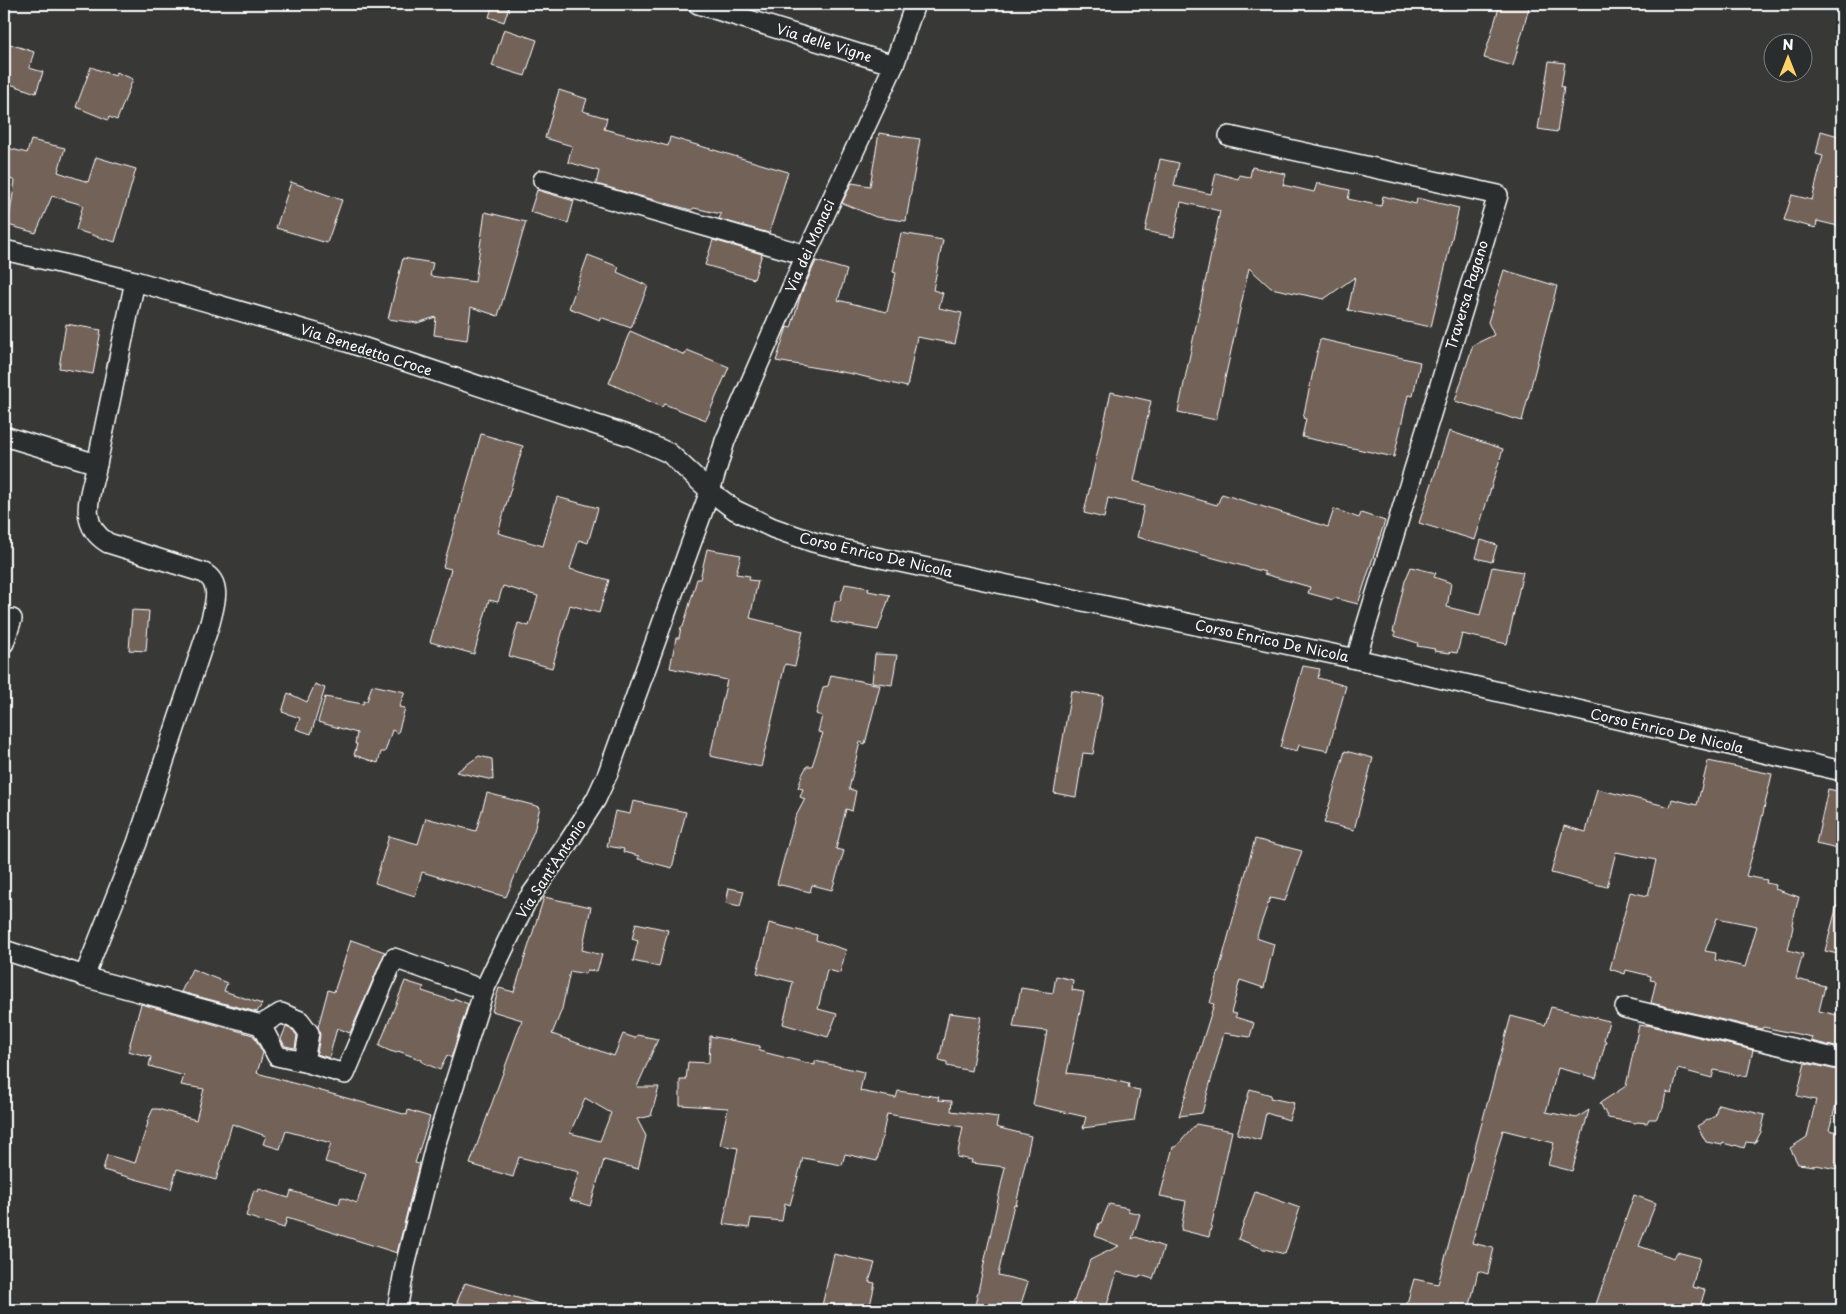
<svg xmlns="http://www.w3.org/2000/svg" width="1846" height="1314" font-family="'Playpen Sans',sans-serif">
<rect width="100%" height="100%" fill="#383837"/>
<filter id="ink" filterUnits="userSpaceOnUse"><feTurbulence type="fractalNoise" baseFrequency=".02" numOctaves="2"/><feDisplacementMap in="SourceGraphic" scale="10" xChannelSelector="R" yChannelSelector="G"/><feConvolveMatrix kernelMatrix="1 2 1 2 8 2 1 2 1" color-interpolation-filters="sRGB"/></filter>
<g filter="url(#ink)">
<g fill="#726259" stroke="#fff" fill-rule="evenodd">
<path d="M493 4H510L504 22 489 17Z"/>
<path d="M1500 4H1530L1513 66 1484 58Z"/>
<path d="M504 29 537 40 525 76 492 66Z"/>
<path d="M4 42 34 52 29 68 43 72 36 93 4 82Z"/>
<path d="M1549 61 1565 63 1561 86 1564 87 1557 132 1538 129Z"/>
<path d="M91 67 115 76 116 72 133 79 117 120 109 117 108 120 76 107Z"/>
<path d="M559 90 587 99 583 111 607 118 604 129 668 146 670 137 788 172 769 233 719 219 721 214 694 208 691 210 596 184 599 171 568 162 572 146 545 138Z"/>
<path d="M1821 131 1842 137V227L1817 221 1816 228 1784 220 1792 195 1812 200 1823 156 1816 154Z"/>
<path d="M879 133 920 139 906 221 876 217 842 203 852 183 870 186Z"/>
<path d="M31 140 65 148 58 172 88 182 96 157 136 169 115 242 76 230 83 205 52 196 36 233 8 225 15 181 4 176V147L27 153Z"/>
<path d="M1160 159 1179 163 1174 186 1211 194 1216 173 1238 179 1239 175 1250 177 1252 167 1286 174 1283 185 1314 192 1317 183 1350 190 1348 199 1381 206 1383 196 1416 204 1417 198 1459 208 1431 327 1348 310 1355 277 1324 299 1271 288 1249 268 1216 420 1178 412 1220 211 1181 202 1174 237 1145 231Z"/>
<path d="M291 182 342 200 327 243 276 228Z"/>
<path d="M537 190 574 201 568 223 530 212Z"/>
<path d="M485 212 526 222 498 316 471 307 467 340 434 335 436 317 417 323 388 319 403 258 433 263 430 276 475 282Z"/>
<path d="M901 233 943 240 933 290 943 293 939 308 962 313 955 344 917 337 907 387 853 374 776 361 787 327 791 328 801 294 816 261 847 270 838 300 887 312 896 273 893 272Z"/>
<path d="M713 240 762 254 754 279 705 265Z"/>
<path d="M588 255 619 267 617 272 648 286 631 328 600 317V320L569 308Z"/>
<path d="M1504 270 1557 286 1522 421 1455 401 1473 345 1494 335 1488 322Z"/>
<path d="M66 324 101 330 93 374 59 368Z"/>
<path d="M630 331 685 355 687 350 729 367 706 420 664 404 662 407 609 383Z"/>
<path d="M1320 339 1420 362 1413 396 1408 395 1394 457 1302 437 1306 419 1303 418Z"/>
<path d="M1111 392 1151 401 1134 481 1217 505 1222 494 1328 527 1334 509 1359 518 1361 513 1385 521 1358 604 1334 598 1333 600 1308 593 1310 587 1264 574 1265 572 1137 537 1144 506 1108 498 1104 518 1084 513Z"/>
<path d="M1449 431 1503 449 1475 540 1419 523Z"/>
<path d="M481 434 523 446 498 533 543 546 557 497 598 508 588 543 579 540 570 569 609 580 599 613 570 605 552 668 509 656 518 623 529 626 538 596 503 586 498 602 489 600 474 654 430 642 451 569 443 567Z"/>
<path d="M1481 540 1497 545 1492 562 1476 558Z"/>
<path d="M707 549 741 555 736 574 750 576 749 580 758 581 750 618 803 631 795 666 785 664 761 767 710 756 727 680 670 668 676 638H679L681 627H683L697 579H700Z"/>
<path d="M1411 567 1436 573 1434 577 1451 583 1447 607 1480 615 1492 567 1523 572 1507 644 1462 634 1457 653 1451 652 1450 653 1434 651 1435 649 1417 646 1418 643 1395 636V632H1393L1405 581Z"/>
<path d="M845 584 869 588 868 591 890 595 878 630 831 622 835 601H840Z"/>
<path d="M132 610 149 611 146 651 129 650Z"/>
<path d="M875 654 897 655 892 685 872 682Z"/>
<path d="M1303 666 1320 669 1318 678 1346 686 1328 751 1299 745 1297 751 1280 747Z"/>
<path d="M831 675 880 685 865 744 860 742 849 789 856 791 852 811 846 809 836 849 844 851 832 890 812 885 810 892 777 884 795 818 805 799 800 797 803 789 798 788 802 775 807 766H812L823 733 818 732 822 716 816 714 823 687 828 686Z"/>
<path d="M315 684 325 688 311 734 296 729 300 718 282 712 288 693 307 702Z"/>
<path d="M372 685 405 692 399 707 405 708 398 733 392 730 385 752H381L378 763 354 755 357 744H355L357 733 318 722 325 697 363 704 364 701H367Z"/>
<path d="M1071 691 1103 696 1093 754 1083 753 1076 797 1054 793Z"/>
<path d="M1345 751 1373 758 1354 830 1324 823Z"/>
<path d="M479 756 492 759 493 780 456 772Z"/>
<path d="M1708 761 1772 774 1757 839 1746 876 1767 880 1766 883 1776 885 1775 889 1799 897 1792 924 1793 927 1788 950 1803 954 1796 979 1825 986 1819 1011 1842 1016V1039L1840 1048 1811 1041 1812 1037 1763 1027 1762 1029 1651 1003 1656 981 1650 980 1651 976 1626 970 1625 974 1610 969 1630 892 1648 896 1656 860 1616 852 1607 887 1551 873 1564 826 1586 832 1597 789 1670 807 1672 799 1697 805ZM1717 918 1757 926 1745 967 1715 960 1716 953 1705 951Z"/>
<path d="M1828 789 1842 792V850L1816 844Z"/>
<path d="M487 793 540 807 534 831 506 897 422 872 415 896 375 883 389 836 418 844 426 818 476 831Z"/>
<path d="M633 801 686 812 672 868 638 859 639 856 623 852 624 849 607 846 615 811 630 814Z"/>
<path d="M1255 839 1302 851 1285 901 1270 898 1256 938 1274 944 1264 988 1240 980 1231 1013 1237 1014 1235 1017 1254 1023 1250 1037 1224 1033 1202 1113 1179 1116 1214 1004 1210 1003Z"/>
<path d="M729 888 744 891 740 906 726 903Z"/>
<path d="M544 897 591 907 582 950 602 955 597 971 587 970 585 974 570 971 562 1009 552 1034 614 1056 623 1034 635 1038 637 1035 658 1039 637 1087H659L651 1116 637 1119 646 1136 638 1169 604 1160 590 1206 570 1200 579 1172 519 1157 513 1177 470 1164 522 1020 492 1011 499 988 514 992ZM585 1098 611 1113 600 1141 570 1133Z"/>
<path d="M1837 905 1842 906V955L1825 951Z"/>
<path d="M636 923 668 930 659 967 633 961 638 941 632 939Z"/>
<path d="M769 923 817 935 816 940 846 950 840 973 827 970 818 1009 837 1014 828 1037 783 1024 793 982 757 973Z"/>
<path d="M351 940 385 952 350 1033 337 1028 329 1058 317 1054 320 1035 318 1027 328 990 334 992Z"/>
<path d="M192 969 227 983 224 991 262 1004 257 1012 181 992Z"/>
<path d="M1056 976 1073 980 1072 990 1084 992 1067 1073 1100 1077 1129 1084 1128 1088 1140 1090 1134 1121 1083 1128 1086 1117 1033 1105 1047 1031 1013 1027 1021 988 1053 993Z"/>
<path d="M405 981 424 987 422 991 453 1001 454 998 468 1004 451 1058 447 1055 440 1070 422 1062V1060L398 1051 397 1053 390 1051 379 1046Z"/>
<path d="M141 1004 253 1035 263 1053 257 1073 407 1115 408 1110 430 1117 415 1163 419 1164 397 1253 287 1218 284 1228 246 1216 254 1190 258 1192 259 1189 289 1198 291 1191 339 1204 341 1197 357 1203 366 1174 325 1162 331 1143 286 1131 280 1149 263 1144 266 1136 232 1124 216 1180 177 1169 171 1189 103 1170 107 1155 135 1163 148 1123 147 1122 153 1109H158L196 1120 204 1089 181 1085 184 1076 149 1066 151 1057 128 1051Z"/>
<path d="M1551 1007 1609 1021 1604 1040 1606 1041 1596 1078 1558 1068 1546 1112 1577 1118 1589 1110 1572 1171 1548 1165 1554 1143 1503 1130 1472 1243 1494 1248 1488 1274 1478 1271 1469 1310H1405L1414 1279 1438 1284 1511 1016 1545 1025Z"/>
<path d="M949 1013 981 1017 971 1071 947 1066V1062L939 1060Z"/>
<path d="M1639 1025 1646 1026 1647 1025 1753 1050 1747 1077 1714 1070 1712 1078 1678 1069 1672 1094 1666 1092 1663 1108 1656 1119H1649L1647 1123 1637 1122 1636 1123 1608 1118 1600 1103 1626 1086Z"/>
<path d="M286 1027 293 1030 297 1036 295 1048 285 1046 281 1039Z"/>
<path d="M710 1036 760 1046 759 1051 815 1065V1061L864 1072 860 1091 896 1098 898 1091 939 1097 938 1100 952 1101 951 1111 998 1117 996 1127 1031 1136 1016 1205 1014 1204 998 1275 1028 1282 1019 1310H974L1005 1167 971 1163 972 1160 957 1157 963 1127 887 1114 877 1161 845 1154 842 1165 803 1158 790 1205 785 1203 782 1221 751 1218 749 1228 723 1224 738 1148 720 1145 728 1108 680 1105V1080H686L688 1062 709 1063Z"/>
<path d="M1805 1063 1842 1071V1083L1829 1130 1842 1133V1164L1838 1163 1837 1169 1816 1165 1815 1166 1798 1164 1790 1148 1807 1137 1816 1100 1797 1096Z"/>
<path d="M1250 1089 1271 1095 1270 1098 1294 1103 1289 1120 1266 1113 1260 1140 1237 1134Z"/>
<path d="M1718 1104 1765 1115 1761 1132 1755 1143 1746 1142 1744 1148 1735 1145 1734 1146 1723 1143 1722 1145 1706 1142 1697 1126 1715 1116Z"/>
<path d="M1196 1124 1232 1131 1209 1237 1181 1230 1186 1201 1160 1196 1173 1147H1176Z"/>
<path d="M1255 1192 1300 1208 1285 1254 1264 1249 1238 1239Z"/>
<path d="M1634 1195 1656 1203 1639 1246 1674 1258 1677 1252 1700 1258 1692 1287 1705 1290 1699 1310H1594Z"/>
<path d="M1109 1204 1128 1208V1211L1140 1214 1132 1239 1136 1237 1164 1247 1153 1279 1140 1275 1139 1277 1117 1272 1106 1308H1103L1102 1310H1071L1081 1281H1083L1090 1260 1119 1246 1095 1236 1099 1223H1101Z"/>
<path d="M834 1254 875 1263 869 1282 875 1283 869 1310H821Z"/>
<path d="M465 1283 546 1306 545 1310H482L457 1302Z"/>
</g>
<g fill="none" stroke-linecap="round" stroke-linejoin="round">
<defs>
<g id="street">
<path d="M698 4 894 65"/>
<path d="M1229 136 1498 195 1356 659"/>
<path d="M543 180 806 255"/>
<path d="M4 250 135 281 347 342 633 437 669 453 710 491 735 510 773 528 813 542 862 554 1356 659 1842 771"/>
<path d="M4 436 97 464C91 493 76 524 108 543L204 573C223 584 214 606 210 623L137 843 84 977 261 1025 281 1013 300 1021 309 1033 304 1062"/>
<path d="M97 464 135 281"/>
<path d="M4 643 12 619"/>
<path d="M4 950 82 975"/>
<path d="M1625 1008 1842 1060"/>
<path d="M261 1025 277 1056 304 1062 345 1074 394 958 484 990"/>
<path d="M397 1310 405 1266 435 1146 484 990 526 902 566 846 596 799 608 773 710 491 725 441 806 255 894 65 915 4"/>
</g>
</defs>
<use href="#street" stroke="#fff" stroke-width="22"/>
<use href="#street" stroke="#2a2d2e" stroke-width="19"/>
</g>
</g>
<g text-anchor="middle" stroke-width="4" stroke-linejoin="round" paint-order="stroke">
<g font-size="14" fill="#fff" stroke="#2a2d2e">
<text transform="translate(824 43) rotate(17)" y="5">Via delle Vigne</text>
<text transform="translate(810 246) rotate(-66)" y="5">Via dei Monaci</text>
<text transform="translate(1467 295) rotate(-73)" y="5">Traversa Pagano</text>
<text transform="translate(366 350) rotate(18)" y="5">Via Benedetto Croce</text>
<text transform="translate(876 555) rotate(13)" y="5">Corso Enrico De Nicola</text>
<text transform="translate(1272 641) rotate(12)" y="5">Corso Enrico De Nicola</text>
<text transform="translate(1667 731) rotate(13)" y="5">Corso Enrico De Nicola</text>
<text transform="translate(551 869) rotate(-57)" y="5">Via Sant'Antonio</text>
</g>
</g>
<rect width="1846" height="1314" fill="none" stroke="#2a2d2e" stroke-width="20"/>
<rect x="10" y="10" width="1826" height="1294" fill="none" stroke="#fff" stroke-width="2" filter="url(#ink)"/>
<g transform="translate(1788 58)"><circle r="24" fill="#2a2d2e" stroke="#7f8182"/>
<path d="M0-4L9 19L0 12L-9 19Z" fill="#ffd166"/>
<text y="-8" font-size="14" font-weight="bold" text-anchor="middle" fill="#ffffff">N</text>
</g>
</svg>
